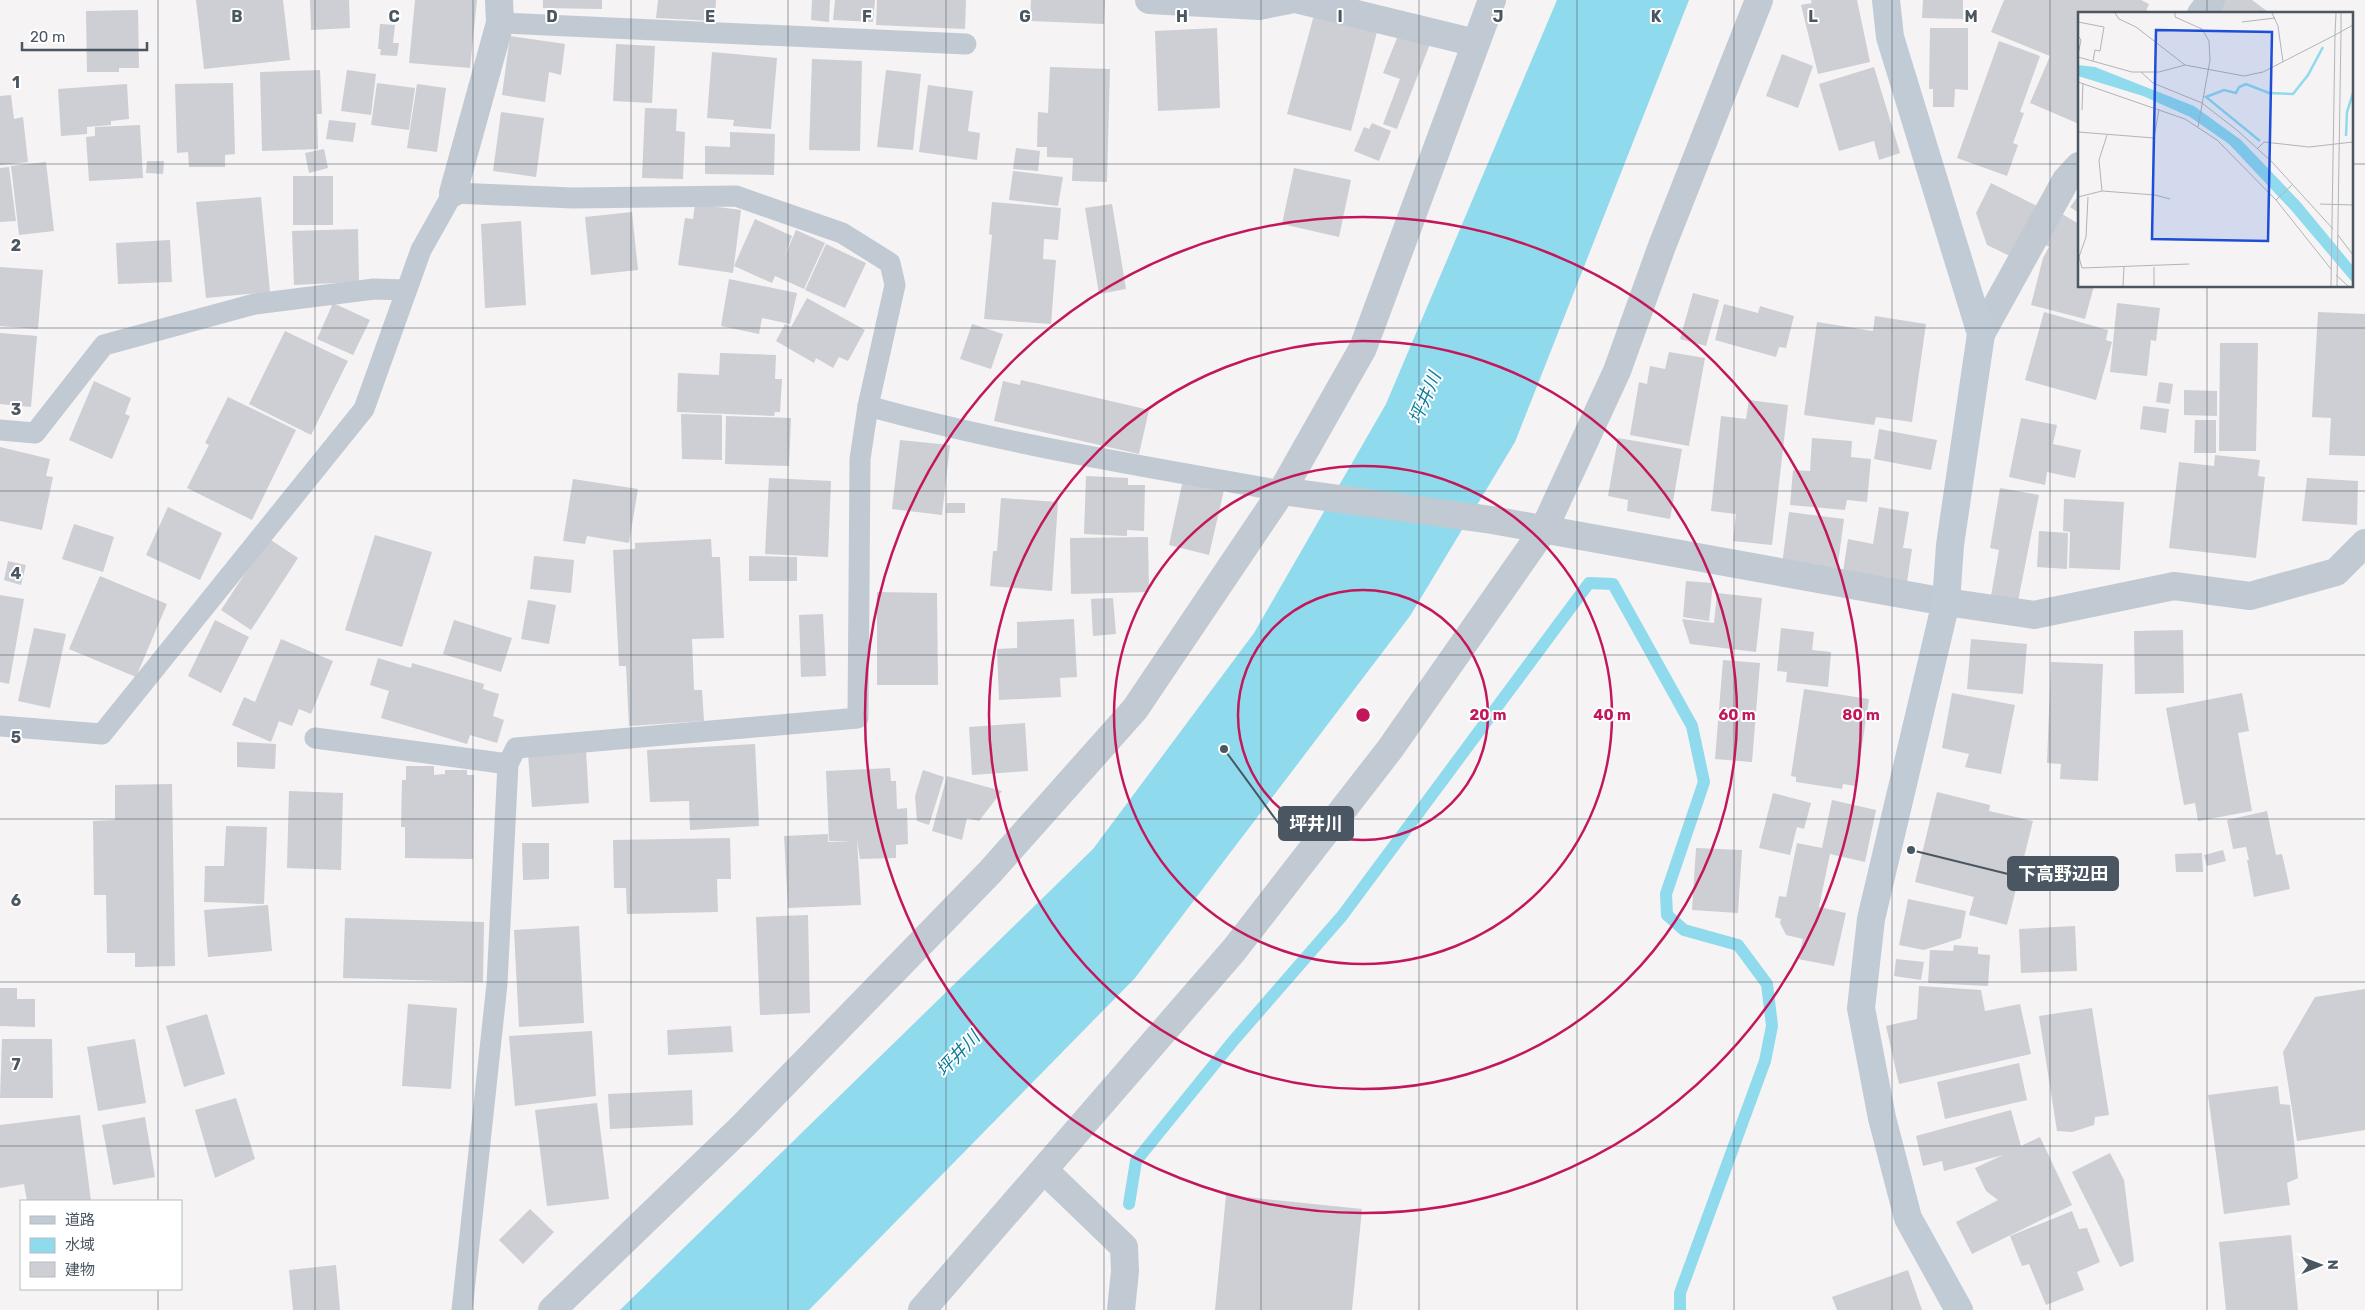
<svg xmlns="http://www.w3.org/2000/svg" width="2365" height="1310" font-family="Rubik,'Noto Sans JP',sans-serif">
<rect width="100%" height="100%" fill="#f5f3f3"/>
<path fill="#90daee" d="M1557 0H1689L1515 442 1410 616 1135 978 809 1310H620L1093 849 1254 633 1386 404Z"/>
<g fill="none" stroke-linecap="round" stroke-linejoin="round">
<path stroke="#90daee" stroke-width="12" d="M1129 1204 1136 1161 1234 1040 1342 916 1589 583 1613 584 1692 726 1704 782 1666 894 1667 915 1684 930 1738 945 1767 984 1772 1026 1765 1061 1680 1293V1310"/>
</g>
<g fill="#cdcfd5">
<path d="M196 0H283L290 60 204 69Z"/>
<path d="M310 0H349L350 28 311 30Z"/>
<path d="M415 0H477L470 68 409 63Z"/>
<path d="M543 0H602V9L543 8Z"/>
<path d="M658 0H716L715 21 656 18Z"/>
<path d="M812 0H830L829 22 811 20Z"/>
<path d="M835 0H875L873 22 833 20Z"/>
<path d="M877 0H966L965 29 876 25Z"/>
<path d="M1031 0H1105L1104 24 1030 21Z"/>
<path d="M1811 0H1857L1870 62 1818 74 1801 5 1812 3Z"/>
<path d="M1923 0H1963V19L1922 18Z"/>
<path d="M2004 0H2141L2149 4 2145 14H2079V124L2030 103 2050 56 1991 32Z"/>
<path d="M2221 0H2252L2271 14H2211Z"/>
<path d="M138 10 139 68H119V72H87L86 11Z"/>
<path d="M1314 15 1377 32 1351 131 1287 114Z"/>
<path d="M380 24 395 25 393 43H399L397 56 380 55 381 49H378Z"/>
<path d="M1217 28 1220 108 1158 111 1155 31Z"/>
<path d="M1930 28H1968V90L1955 89 1954 107H1933V89H1929Z"/>
<path d="M1399 33 1430 44 1397 129 1383 124 1400 79 1383 73Z"/>
<path d="M510 36 565 44 561 75 549 72 545 102 502 95Z"/>
<path d="M1999 41 2040 56 2020 112 2024 113 2013 143 2018 145 2007 176 1957 158Z"/>
<path d="M616 44 655 46 652 103 613 101Z"/>
<path d="M712 52 777 58 771 129 733 126 734 120 707 118Z"/>
<path d="M1782 54 1813 66 1798 108 1766 96Z"/>
<path d="M812 59 862 61 860 151 809 150Z"/>
<path d="M1050 67 1110 69 1107 182 1072 181 1073 158 1047 157V147H1037L1038 112 1048 113Z"/>
<path d="M1874 67 1900 153 1879 160 1874 141 1839 151 1819 84Z"/>
<path d="M320 70 322 114H317L318 149 262 151 260 72Z"/>
<path d="M347 70 376 74 371 115 341 111Z"/>
<path d="M886 70 921 74 913 150 877 147Z"/>
<path d="M233 83 235 154 225 155V167H189L188 152 177 153 175 84Z"/>
<path d="M377 83 415 88 409 130 371 125Z"/>
<path d="M127 84 129 119 111 121V125L87 127V134L61 136 58 89Z"/>
<path d="M417 84 446 88 437 152 407 148Z"/>
<path d="M928 85 973 91 968 131 980 133 977 160 919 152Z"/>
<path d="M11 95 14 119 23 117 28 162 0 165V96Z"/>
<path d="M645 108 677 109 676 131 685 132 683 179 642 178Z"/>
<path d="M501 112 544 118 536 177 493 171Z"/>
<path d="M329 120 356 123 353 142 326 139Z"/>
<path d="M1372 123 1391 131 1379 161 1354 151 1364 127 1369 129Z"/>
<path d="M140 125 143 178 89 181 86 137 95 136V127Z"/>
<path d="M730 132 775 134 774 175 705 174V146L730 147Z"/>
<path d="M1016 148 1040 151 1038 171 1013 169Z"/>
<path d="M324 149 328 168 309 173 305 153Z"/>
<path d="M147 161H164L163 174 146 173Z"/>
<path d="M46 162 54 231 19 235 11 166Z"/>
<path d="M9 167 16 221 0 222V168Z"/>
<path d="M1294 168 1351 180 1339 237 1282 224Z"/>
<path d="M1013 171 1063 177 1058 206 1009 200Z"/>
<rect x="293" y="176" width="40" height="49"/>
<path d="M1991 183 2037 206 2012 257 1987 245 1976 213Z"/>
<path d="M2079 195V213L2070 207Z"/>
<path d="M261 197 270 292 206 298 196 202Z"/>
<path d="M992 202 1061 208 1058 240 1044 239 1043 259 1056 260 1051 324 984 319 992 235 989 234Z"/>
<path d="M695 204 741 210 733 273 678 265 685 218 693 219Z"/>
<path d="M1112 204 1126 289 1099 294 1085 208Z"/>
<path d="M632 212 638 270 591 275 585 217Z"/>
<path d="M2062 214 2079 224V286H2094L2085 319 2031 305 2043 258 2049 247 2044 244Z"/>
<path d="M755 219 792 236 784 258 796 230 825 243 804 289 775 276 772 283 734 266Z"/>
<path d="M521 221 526 305 485 308 481 224Z"/>
<path d="M358 229 359 282 294 285 292 231Z"/>
<path d="M170 240 172 282 118 284 116 243Z"/>
<path d="M826 244 866 263 845 308 805 290Z"/>
<path d="M0 267 43 270 38 329 0 326Z"/>
<path d="M729 279 797 293 790 324 762 318 759 334 721 326Z"/>
<path d="M1693 293 1719 300 1706 346 1680 339Z"/>
<path d="M807 298 865 330 848 361 839 357 833 368 816 358 814 363 776 341 785 324 791 327Z"/>
<path d="M333 303 370 320 353 355 317 339Z"/>
<path d="M2117 303 2160 308 2156 341 2151 340 2147 376 2110 372Z"/>
<path d="M1724 304 1758 313 1760 306 1794 316 1786 348 1779 347 1776 357 1715 340Z"/>
<path d="M2044 312 2108 330 2106 340 2112 342 2096 400 2025 380Z"/>
<path d="M2318 312 2365 314V456L2329 455 2331 418 2312 417Z"/>
<path d="M1875 316 1926 324 1912 422 1876 417 1874 425 1804 415 1817 322 1873 331Z"/>
<path d="M972 324 1003 334 991 369 960 359Z"/>
<path d="M285 331 348 361 311 435 249 404Z"/>
<path d="M0 333 37 336 31 407 0 404Z"/>
<path d="M2220 343H2258L2256 451H2219Z"/>
<path d="M1669 352 1705 358 1689 446 1630 435 1639 382 1647 384 1650 366 1665 369Z"/>
<path d="M720 353 776 355 775 379H782L780 412H775L774 416 677 412 678 373 719 375Z"/>
<path d="M1021 380 1149 410 1139 454 994 421 1003 381 1020 385Z"/>
<path d="M94 381 131 398 125 414 130 416 112 459 69 440Z"/>
<path d="M2159 382 2173 384 2170 404 2156 402Z"/>
<path d="M2184 390 2217 391V416L2184 415Z"/>
<path d="M228 397 296 430 252 520 187 488 209 445 205 443Z"/>
<path d="M1749 400 1788 405 1772 545 1733 541 1736 514 1711 511 1721 416 1746 419Z"/>
<path d="M2143 406 2169 409 2166 433 2140 429Z"/>
<path d="M681 414 722 415V460L682 459Z"/>
<path d="M726 416 791 418 789 466 725 464Z"/>
<path d="M2021 418 2057 425 2053 444 2081 450 2075 478 2047 472 2045 485 2009 477Z"/>
<path d="M2195 420H2216V453H2194Z"/>
<path d="M1879 429 1937 440 1931 470 1874 459Z"/>
<path d="M1618 438 1682 449 1670 519 1627 511 1628 500 1608 496Z"/>
<path d="M1812 438 1852 441 1851 457 1871 459 1867 502 1847 500 1845 510 1790 505 1793 470 1810 471Z"/>
<path d="M900 440 950 445 942 515 892 509Z"/>
<path d="M0 447 50 459 46 476 53 477 42 530 0 521Z"/>
<path d="M2215 455 2260 460 2258 476 2265 477 2256 558 2169 548 2179 462 2214 466Z"/>
<path d="M1086 476 1128 478V485H1145L1144 531 1127 530V536L1084 534Z"/>
<path d="M769 478 831 481 828 557 765 554Z"/>
<path d="M2307 478 2358 481 2357 525 2302 521Z"/>
<path d="M573 479 638 489 629 543 587 536 585 544 563 541Z"/>
<path d="M1183 480 1224 490 1209 555 1169 545Z"/>
<path d="M2000 488 2039 495 2018 601 1991 596 1999 550 1990 548Z"/>
<path d="M1001 498 1058 502 1052 591 990 586 993 551H997Z"/>
<path d="M2064 499 2124 502 2120 570 2069 568 2070 532 2063 531Z"/>
<path d="M947 503H965V513H946Z"/>
<path d="M168 507 222 533 200 580 146 555Z"/>
<path d="M1879 507 1909 512 1903 548 1912 549 1907 582 1843 572 1848 539 1873 544Z"/>
<path d="M1789 512 1844 519 1837 571 1782 564Z"/>
<path d="M74 524 114 537 103 572 62 559Z"/>
<path d="M2039 531 2068 533 2067 569 2037 567Z"/>
<path d="M375 535 432 552 402 647 345 630Z"/>
<path d="M1148 537 1149 592 1071 594 1070 538Z"/>
<path d="M268 538 298 558 251 630 221 610Z"/>
<path d="M711 539 712 557H720L724 638 692 639 694 690H702L704 721 629 726 626 666H619L613 550 635 549V543Z"/>
<path d="M534 556 574 560 571 593 530 589Z"/>
<path d="M749 556 797 557V581H749Z"/>
<path d="M8 561 26 565 21 585 4 580Z"/>
<path d="M100 576 167 604 136 677 69 649Z"/>
<path d="M1686 581 1713 583 1709 621 1683 617Z"/>
<path d="M877 592 937 593 938 685H877Z"/>
<path d="M1717 593 1762 598 1756 652 1690 644 1682 619 1714 623Z"/>
<path d="M0 595 24 599 9 684 0 682Z"/>
<path d="M1113 598 1116 634 1093 636 1091 599Z"/>
<path d="M528 600 556 605 549 644 521 639Z"/>
<path d="M823 614 826 676 801 677 799 615Z"/>
<path d="M1074 619 1077 677 1060 678 1061 697 999 700 997 649 1017 648V622Z"/>
<path d="M215 620 249 637 221 693 188 676Z"/>
<path d="M454 620 512 638 501 672 443 654Z"/>
<path d="M34 628 66 634 50 708 18 701Z"/>
<path d="M1781 628 1814 632 1812 650 1831 652 1828 687 1786 682 1787 672 1777 671Z"/>
<path d="M2183 630 2184 693 2135 694 2134 631Z"/>
<path d="M281 639 333 661 311 714 299 709 292 726 279 721 271 742 232 725 244 697 255 702Z"/>
<path d="M1971 639 2027 644 2023 694 1967 689Z"/>
<path d="M378 658 411 668 412 663 484 684 483 689 499 694 493 716 504 720 497 743 470 735 467 744 381 718 389 691 370 685Z"/>
<path d="M1723 660 1760 663 1752 762 1715 759Z"/>
<path d="M2051 662 2103 664 2098 781 2060 779 2061 764 2047 763Z"/>
<path d="M1804 689 1869 699 1856 786 1843 784 1842 789 1796 782V777L1791 776Z"/>
<path d="M1952 693 2015 705 2001 774 1965 767 1969 754 1942 748Z"/>
<path d="M2242 693 2249 731 2238 733 2252 811 2198 821 2195 803 2184 805 2166 708Z"/>
<path d="M1025 723 1028 771 972 775 969 727Z"/>
<path d="M237 742 276 744 275 769 237 767Z"/>
<path d="M755 744 759 826 690 830 689 801 650 802 647 750Z"/>
<path d="M586 750 589 803 532 807 528 754Z"/>
<path d="M406 766H434V775L445 774V770H467V775H474L473 859 405 858V827H401L402 780H406Z"/>
<path d="M890 768 891 781H896L897 809 907 808 908 844 896 845V858L860 859 857 840 861 905 788 908 784 836 828 834V842L853 841H829L826 771Z"/>
<path d="M923 770 944 777 929 825 917 821 915 796Z"/>
<path d="M947 776 1002 791 979 821 967 818 962 840 932 831Z"/>
<path d="M172 784 175 966 135 967V953H107L106 895H94L93 821 115 820V785Z"/>
<path d="M289 791 343 793 341 870 287 868Z"/>
<path d="M1937 792 1990 805 1989 811 2033 821 2007 925 1969 915 1974 897 1915 882Z"/>
<path d="M1773 793 1811 803 1804 829 1797 827 1790 855 1759 848Z"/>
<path d="M1832 800 1876 810 1865 862 1830 854 1819 907 1846 913 1834 966 1798 959 1803 939 1786 935 1780 923 1781 919 1775 917 1779 896 1786 897 1797 843 1822 848Z"/>
<path d="M2267 811 2276 855 2282 854 2290 889 2254 897 2247 860H2249L2246 847 2233 849 2227 820Z"/>
<path d="M226 826 267 827 264 904 204 902 205 866H224Z"/>
<path d="M730 838 731 879H717L718 912 627 914 626 888H614L613 840Z"/>
<path d="M522 843H549V879L523 880Z"/>
<path d="M1696 848 1742 850 1738 913 1692 910Z"/>
<path d="M2223 850 2226 861 2207 866 2204 855Z"/>
<path d="M2202 853 2203 872H2176L2175 854Z"/>
<path d="M1908 899 1966 911 1961 938 1924 950 1899 945Z"/>
<path d="M268 905 272 951 208 957 204 910Z"/>
<path d="M808 915 810 1013 760 1015 756 917Z"/>
<path d="M345 918 484 922 483 982 343 978Z"/>
<path d="M579 926 584 1023 519 1027 514 930Z"/>
<path d="M2075 926 2077 971 2021 973 2019 929Z"/>
<path d="M1954 945 1978 947V954L1990 955 1988 986 1928 983 1930 950 1953 951Z"/>
<path d="M1896 959 1924 962 1921 980 1894 976Z"/>
<path d="M1919 986 1981 990 1985 1011 2020 1004 2031 1054 1899 1084 1886 1026 1917 1019Z"/>
<path d="M0 988H17V999H35V1027L0 1026Z"/>
<path d="M2365 989V1130L2297 1141 2283 1052 2315 997Z"/>
<path d="M408 1004 457 1008 451 1089 402 1086Z"/>
<path d="M2092 1008 2109 1115 2095 1117 2094 1125 2072 1132 2057 1131 2039 1016Z"/>
<path d="M207 1014 225 1074 184 1087 166 1026Z"/>
<path d="M731 1026 733 1052 668 1055 667 1030Z"/>
<path d="M592 1031 596 1096 515 1106 509 1036Z"/>
<path d="M2 1039H52L53 1098H0Z"/>
<path d="M135 1039 146 1103 98 1111 87 1047Z"/>
<path d="M2019 1063 2027 1100 1945 1119 1937 1082Z"/>
<path d="M2278 1086 2280 1104 2290 1105 2298 1178 2287 1183 2290 1205 2224 1214 2208 1095Z"/>
<path d="M692 1090 693 1125 610 1129 608 1094Z"/>
<path d="M236 1098 255 1159 215 1178 195 1110Z"/>
<path d="M597 1103 609 1199 547 1206 535 1110Z"/>
<path d="M2011 1110 2021 1146 2040 1137 2072 1205 1972 1254 1956 1222 1998 1200 1986 1191 1975 1168 2003 1155 1944 1171 1942 1161 1923 1166 1916 1136Z"/>
<path d="M80 1115 91 1201H27L24 1184 0 1188V1125Z"/>
<path d="M145 1117 155 1177 113 1185 102 1125Z"/>
<path d="M2110 1153 2124 1180 2134 1261 2120 1267 2072 1172Z"/>
<path d="M1226 1195 1362 1209 1352 1310H1215Z"/>
<path d="M530 1209 554 1232 523 1264 499 1240Z"/>
<path d="M2072 1211 2079 1229 2087 1228 2100 1262 2077 1272 2084 1290 2046 1305 2029 1264 2022 1266 2010 1236Z"/>
<path d="M2291 1235 2298 1310H2226L2219 1242Z"/>
<path d="M336 1265 340 1310H293L289 1270Z"/>
<path d="M1908 1270 1922 1310H1837L1832 1297Z"/>
</g>
<g fill="none" stroke-linecap="round" stroke-linejoin="round">
<g stroke="#c1cad2" stroke-width="21">
<path d="M500 23 966 44"/>
<path d="M868 406C1004 444 1143 466 1282 491"/>
<path d="M0 430 35 433 104 345 255 304 374 289 406 290"/>
<path d="M0 726 102 734 364 409 421 250 453 193 573 198 736 196 842 233 890 263 895 285 868 406 860 459 858 718 516 748 508 764 497 984 462 1310"/>
<path d="M315 738 508 764"/>
</g>
<g stroke="#c1cad2" stroke-width="28">
<path d="M1149 0 1259 6 1289 0"/>
<path d="M1299 0 1476 43"/>
<path d="M2201 14 2211 0"/>
<path d="M453 193 500 23 499 0"/>
<path d="M1981 334 2066 180 2079 166"/>
<path d="M1282 491 1492 520 1946 602 2034 615 2174 586 2250 596 2336 572 2365 543"/>
<path d="M1044 1170 1124 1247 1125 1271 1121 1310"/>
<path d="M552 1310 742 1127 990 872 1135 709 1282 491 1363 348 1492 0"/>
<path d="M922 1310 1234 950 1390 749 1544 529 1617 371 1662 246 1759 0"/>
</g>
<path stroke="#c1cbd6" stroke-width="28" d="M1886 0 1890 37 1981 334 1950 545 1946 602 1871 919 1861 1008 1882 1118 1908 1218 1959 1310"/>
</g>
<path fill="none" stroke="#4a5661" stroke-width="1" stroke-opacity="0.55" d="M158 0V1201M315 0V1310M473 0V1310M631 0V1310M788 0V1310M946 0V1310M1104 0V1310M1261 0V1310M1419 0V1310M1577 0V1310M1734 0V1310M1892 0V1310M2050 0V1310M2207 0V14M0 164H2079M2351 164H2365M2207 286V1310M0 328H2365M0 491H2365M0 655H2365M0 819H2365M0 982H2365M0 1146H2365M158 1289V1310"/>
<g fill="none" stroke="#c2185b" stroke-width="2.5">
<circle cx="1363" cy="715" r="125"/>
<circle cx="1363" cy="715" r="249"/>
<circle cx="1363" cy="715" r="374"/>
<circle cx="1363" cy="715" r="498"/>
</g>
<g text-anchor="middle" stroke-width="4" stroke-linejoin="round" paint-order="stroke">
<g font-size="18" font-style="italic" fill="#0c7c9b" stroke="#fff">
<text transform="translate(1425 398) rotate(-67)" y="6">坪井川</text>
<text transform="translate(958 1054) rotate(-47)" y="6">坪井川</text>
</g>
</g>
<g transform="translate(2078 12)">
<rect width="275" height="275" fill="#f5f3f3"/>
<path d="M0 53 17 55 116 94 163 128 223 191 275 254V271L214 199 151 132 112 105 65 84 0 64Z" fill="#90daee"/>
<path fill="none" stroke="#90daee" stroke-width="2.5" d="M268 124 269 100 275 81M182 129 128 85 146 78 158 81 161 75 168 72 191 81 215 82 230 63 245 35"/>
<path fill="none" stroke="#b1b4b9" stroke-width="1" d="M37 1 41 7 58 15 107 53 166 64 185 60 257 23 258 1M97 1V5L124 17 131 29 132 48 120 115M194 1 200 14 205 50M0 10 26 15 22 39 17 38 15 49M164 10 197 6M263 20V1M0 24 3 28 0 43M0 45 54 60H81L107 53M63 60 75 71 124 91 160 119 194 150 255 217M0 70 107 107 139 128 198 188 253 257M4 98 5 71M0 120 76 126 81 97M179 137 186 130 231 135 275 130M24 179 21 148 29 123M0 185 24 179 77 183 92 187M10 185 8 225 1 245 4 256 111 252M198 188 215 172M242 192 275 193M260 223 275 243M76 255V274M258 263 270 274M45 274 46 255M253 274 257 23 275 13M259 274 263 20"/>
<path fill="#1d4ed8" fill-opacity="0.15" stroke="#1d4ed8" stroke-width="2.5" d="M78 18 194 20 190 229 74 227Z"/>
<rect width="275" height="275" fill="none" stroke="#4a5661" stroke-width="2.5"/>
</g>
<g font-size="16" text-anchor="middle" font-weight="bold" fill="#4a5661" stroke="#fff" stroke-width="4" stroke-linejoin="round" paint-order="stroke">
<text x="237" y="22">B</text>
<text x="394" y="22">C</text>
<text x="552" y="22">D</text>
<text x="710" y="22">E</text>
<text x="867" y="22">F</text>
<text x="1025" y="22">G</text>
<text x="1182" y="22">H</text>
<text x="1340" y="22">I</text>
<text x="1498" y="22">J</text>
<text x="1656" y="22">K</text>
<text x="1813" y="22">L</text>
<text x="1971" y="22">M</text>
<text x="16" y="88">1</text>
<text x="16" y="251">2</text>
<text x="16" y="415">3</text>
<text x="16" y="579">4</text>
<text x="16" y="743">5</text>
<text x="16" y="906">6</text>
<text x="16" y="1070">7</text>
</g>
<circle cx="1363" cy="715" r="8" fill="#c2185b" stroke="#fff" stroke-width="2.5"/>
<g font-size="15" text-anchor="middle" font-weight="bold" fill="#c2185b" stroke="#fff" stroke-width="4" stroke-linejoin="round" paint-order="stroke">
<text x="1488" y="720">20 m</text>
<text x="1612" y="720">40 m</text>
<text x="1737" y="720">60 m</text>
<text x="1861" y="720">80 m</text>
</g>
<path fill="none" stroke="#4a5661" stroke-width="2" d="M1224 749L1279 824M1911 850L2008 874"/>
<g fill="#4a5661" stroke="#fff" stroke-width="2">
<circle cx="1224" cy="749" r="5"/>
<circle cx="1911" cy="850" r="5"/>
</g>
<g fill="#4a5661" stroke="#4a5661" stroke-width="2">
<rect x="1279" y="807" width="74" height="33" rx="5"/>
<rect x="2008" y="857" width="110" height="33" rx="5"/>
</g>
<g font-size="18" text-anchor="middle" font-weight="bold" fill="#fff">
<text x="1316" y="830">坪井川</text>
<text x="2063" y="880">下高野辺田</text>
</g>
<rect x="20" y="1200" width="162" height="90" fill="#ffffff" stroke="#b7bbc0"/>
<rect x="30" y="1216" width="25" height="8" fill="#c1cbd6" stroke="#b7bbc0"/>
<text x="65" y="1225" font-size="15" fill="#4a5661">道路</text>
<rect x="30" y="1238" width="25" height="15" fill="#90daee" stroke="#b7bbc0"/>
<text x="65" y="1250" font-size="15" fill="#4a5661">水域</text>
<rect x="30" y="1262" width="25" height="15" fill="#cdcfd5" stroke="#b7bbc0"/>
<text x="65" y="1275" font-size="15" fill="#4a5661">建物</text>
<g transform="translate(2320 1265) rotate(89)" stroke="#ffffff" stroke-width="4" paint-order="stroke">
<path d="M0-4L9 19L0 12L-9 19Z" fill="#4a5661"/>
<text y="-8" font-size="14" font-weight="bold" text-anchor="middle" fill="#4a5661">N</text>
</g>
<path d="M22 42v8h125v-8" fill="none" stroke="#4a5661" stroke-width="2.5"/>
<text x="30" y="42" font-size="15" fill="#4a5661" stroke="#ffffff" stroke-width="4" paint-order="stroke">20 m</text>
</svg>
